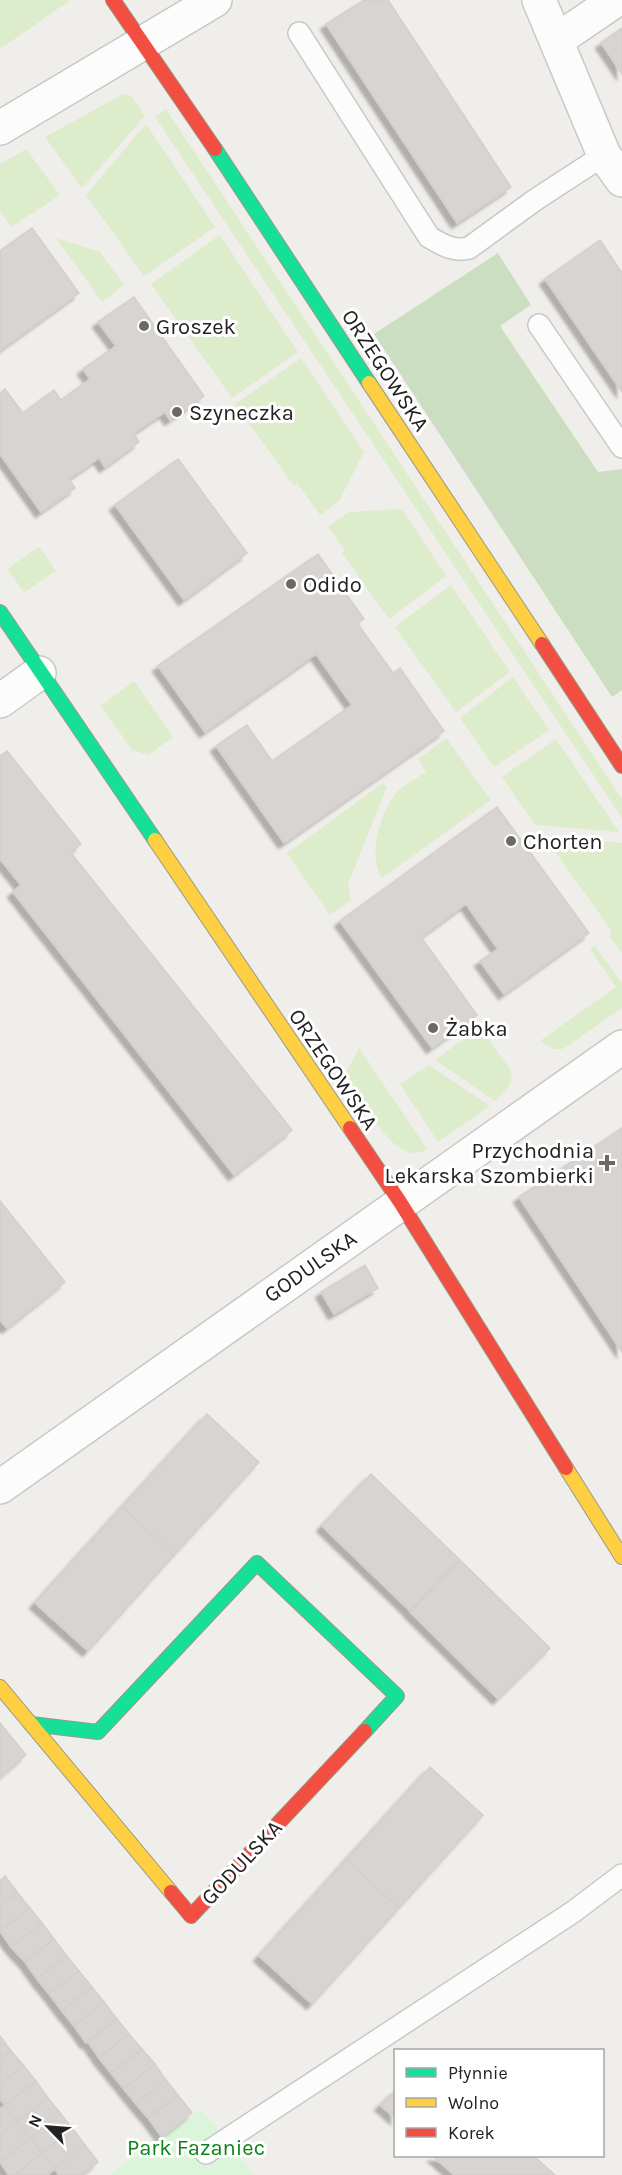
<svg xmlns="http://www.w3.org/2000/svg" width="622" height="2175" font-family="Karla,sans-serif">
<defs>
<filter id="shadow"><feDropShadow dx="-5.5" dy="5.5" stdDeviation="1.5" flood-color="#0004"/></filter>
</defs>
<rect width="100%" height="100%" fill="#f0eeeb"/>
<g fill="#ddeccb">
<path d="M0 0H69V1L0 49Z"/>
<path d="M123 94 131 96 145 116 82 188 45 137Z"/>
<path d="M166 109 622 799V818L155 117Z"/>
<path d="M146 124 215 227 144 276 86 195Z"/>
<path d="M26 149 60 195 11 227 0 211V164Z"/>
<path d="M220 235 298 352 232 398 151 284Z"/>
<path d="M56 238 100 252 124 285 102 302Z"/>
<path d="M301 358 364 452 339 501 320 515 297 483 294 486 235 404Z"/>
<path d="M402 509 446 576 389 619 342 553 345 550 328 527 349 512Z"/>
<path d="M39 547 56 571 24 592 7 569Z"/>
<path d="M451 585 510 672 456 712 395 627Z"/>
<path d="M513 677 549 730 494 767 460 718Z"/>
<path d="M134 681 173 737 148 755 132 750 101 706Z"/>
<path d="M446 738 491 800 382 878C368 856 379 818 393 797 399 787 416 779 426 772L418 759Z"/>
<path d="M556 739 619 832 535 825 502 777Z"/>
<path d="M383 783 387 787 348 884 351 900 330 915 287 853Z"/>
<path d="M544 836 622 843V953L609 936 611 930Z"/>
<path d="M595 946 622 983V1008L563 1049H553L540 1041 616 987 590 949Z"/>
<path d="M480 1027 512 1072 510 1085 495 1101 435 1060Z"/>
<path d="M359 1048 427 1149C395 1171 360 1095 346 1073Z"/>
<path d="M429 1065 490 1106 438 1142 400 1084Z"/>
</g>
<path fill="#cbdec1" d="M498 253 531 305 500 326 598 472 622 469V690L612 697 374 334Z"/>
<path fill="#daf5da" d="M201 2109 254 2175H109Z"/>
<g fill="#d7d4d2" stroke="#d3d0cc" stroke-width="1.5" filter="url(#shadow)">
<path d="M364 0H388L511 187 457 223 326 24Z"/>
<path d="M622 28V74L601 43Z"/>
<path d="M32 228 79 293 0 350V251Z"/>
<path d="M600 240 622 273V392L545 279Z"/>
<path d="M134 297 204 396 170 420 165 412 134 433 139 442 105 467 99 458 69 479 75 488 41 512 0 454V393L5 389 23 413 54 390 61 400 90 379 83 369 116 346 98 322Z"/>
<path d="M178 459 247 553 184 600 115 505Z"/>
<path d="M318 554 364 619 357 623 393 673 400 668 444 731 284 843 216 746 247 725 272 761 352 705 316 654 205 732 158 666Z"/>
<path d="M7 751 81 844 71 853 292 1130 234 1175 13 892 21 885 0 859V756Z"/>
<path d="M497 807 589 933 504 994 480 961 498 949 466 904 421 937 477 1015 432 1048 340 921Z"/>
<path d="M622 1128V1352L519 1197Z"/>
<path d="M0 1201 65 1282 7 1328 0 1320Z"/>
<path d="M365 1265 378 1288 334 1314 321 1292Z"/>
<path d="M207 1414 259 1462 174 1555 122 1507Z"/>
<path d="M371 1474 460 1560 410 1611 322 1526Z"/>
<path d="M122 1507 174 1555 88 1651 35 1603Z"/>
<path d="M460 1560 550 1648 498 1699 410 1612Z"/>
<path d="M0 1723 26 1755 0 1777Z"/>
<path d="M430 1767 483 1815 399 1908 346 1860Z"/>
<path d="M346 1860 399 1908 312 2004 259 1956Z"/>
<path d="M5 1876 17 1892 0 1906V1881Z"/>
<path d="M17 1892 30 1908 0 1931V1906Z"/>
<path d="M30 1908 42 1923 11 1947 0 1931Z"/>
<path d="M42 1923 54 1939 25 1962 11 1947Z"/>
<path d="M54 1939 67 1956 37 1979 25 1962Z"/>
<path d="M67 1956 79 1971 49 1994 37 1979Z"/>
<path d="M79 1971 92 1987 62 2011 49 1994Z"/>
<path d="M92 1987 104 2002 74 2026 62 2011Z"/>
<path d="M104 2002 117 2019 86 2043 74 2026Z"/>
<path d="M117 2019 129 2034 99 2058 88 2042Z"/>
<path d="M129 2034 142 2049 111 2073 99 2058Z"/>
<path d="M0 2036 11 2051 0 2059Z"/>
<path d="M142 2049 155 2064 124 2089 111 2073Z"/>
<path d="M11 2051 24 2066 0 2084V2059Z"/>
<path d="M155 2064 166 2080 136 2104 124 2089Z"/>
<path d="M24 2066 36 2081 5 2105 0 2099V2084Z"/>
<path d="M166 2080 178 2095 148 2118 136 2104Z"/>
<path d="M36 2081 48 2098 17 2122 5 2105Z"/>
<path d="M396 2090V2119L380 2105Z"/>
<path d="M178 2095 192 2113 162 2137 148 2118Z"/>
<path d="M48 2098 61 2114 30 2138 17 2122Z"/>
<path d="M5 2105 17 2122 0 2135V2109Z"/>
<path d="M61 2114 73 2129 42 2153 30 2138Z"/>
<path d="M17 2122 30 2138 0 2162V2135Z"/>
<path d="M73 2129 85 2145 55 2169 42 2153Z"/>
<path d="M30 2138 42 2153 15 2175H9L0 2162Z"/>
<path d="M85 2145 98 2162 82 2175H59L55 2169Z"/>
<path d="M42 2153 55 2169 47 2175H15Z"/>
<path d="M433 2156H534L555 2175H454Z"/>
</g>
<g fill="none" stroke-linecap="round" stroke-linejoin="round">
<defs>
<g id="lane">
<path d="M299 33 429 237C443 245 453 252 469 248L535 200 604 155"/>
<path d="M539 325 622 447"/>
<path d="M206 2153 573 1912 622 1875"/>
</g>
<g id="street">
<path d="M539 0 604 155 622 180"/>
<path d="M557 40 616 0"/>
<path d="M0 128 215 0"/>
<path d="M0 701 39 673"/>
<path d="M0 1487 622 1047"/>
</g>
<g id="fast">
<path d="M215 149 369 383"/>
<path d="M0 612 155 840"/>
<path d="M31 1724 98 1732 257 1563 397 1696 365 1731"/>
</g>
<g id="slow">
<path d="M369 383 542 644"/>
<path d="M155 840 350 1128"/>
<path d="M566 1468 622 1557"/>
<path d="M0 1687 171 1892"/>
</g>
<g id="jam">
<path d="M113 0 215 149"/>
<path d="M542 644 622 766"/>
<path d="M350 1128 400 1202 566 1468"/>
<path d="M171 1892 191 1916 365 1731"/>
</g>
</defs>
<use href="#lane" stroke="#c9c8c7" stroke-width="24"/>
<use href="#street" stroke="#c9c8c7" stroke-width="36"/>
<use href="#fast" stroke="#999a82" stroke-width="16"/>
<use href="#slow" stroke="#999a82" stroke-width="16"/>
<use href="#jam" stroke="#999a82" stroke-width="16"/>
<use href="#lane" stroke="#fdfcfc" stroke-width="21"/>
<use href="#street" stroke="#fdfcfc" stroke-width="33"/>
<use href="#fast" stroke="#16e098" stroke-width="14"/>
<use href="#slow" stroke="#ffcf43" stroke-width="14"/>
<use href="#jam" stroke="#f24e42" stroke-width="14"/>
</g>
<g fill="#6a6968" stroke="#fff" stroke-width="2">
<circle cx="144" cy="326" r="6"/>
<circle cx="177" cy="412" r="6"/>
<circle cx="291" cy="584" r="6"/>
<circle cx="511" cy="841" r="6"/>
<circle cx="433" cy="1028" r="6"/>
<path d="M604 1154h6v6h6v6h-6v6h-6v-6h-6v-6h6z"/>
</g>
<g text-anchor="middle" stroke-width="6" stroke-linejoin="round" paint-order="stroke">
<g font-size="22" fill="#222" stroke="#fff" text-anchor="start">
<text x="156" y="334">Groszek</text>
<text x="189" y="420">Szyneczka</text>
<text x="303" y="592">Odido</text>
<text x="523" y="849">Chorten</text>
<text x="445" y="1036">Żabka</text>
<text x="594" y="1158" text-anchor="end">Przychodnia<tspan x="594" dy="25">Lekarska Szombierki</tspan></text>
</g>
<g font-size="22" fill="#222" stroke="#fff">
<text transform="translate(386 370) rotate(57)" y="8">ORZEGOWSKA</text>
<text transform="translate(334 1069) rotate(56)" y="8">ORZEGOWSKA</text>
<text transform="translate(310 1266) rotate(-35)" y="8">GODULSKA</text>
<text transform="translate(241 1862) rotate(-47)" y="8">GODULSKA</text>
</g>
<g font-size="22" fill="#0c8416" stroke="#fff">
<text x="196" y="2155">Park Fazaniec</text>
</g>
</g>
<rect x="394" y="2049" width="210" height="108" fill="#ffffff" stroke="#a7a7a7" stroke-width="1.5"/>
<rect x="406" y="2068" width="30" height="9" fill="#16e098" stroke="#a7a7a7" stroke-width="1.5"/>
<text x="448" y="2079" font-size="18" fill="#222222">Płynnie</text>
<rect x="406" y="2098" width="30" height="9" fill="#ffcf43" stroke="#a7a7a7" stroke-width="1.5"/>
<text x="448" y="2109" font-size="18" fill="#222222">Wolno</text>
<rect x="406" y="2128" width="30" height="9" fill="#f24e42" stroke="#a7a7a7" stroke-width="1.5"/>
<text x="448" y="2139" font-size="18" fill="#222222">Korek</text>
<g transform="translate(48 2127) rotate(295)" stroke="#ffffff" stroke-width="4.5" paint-order="stroke">
<path d="M0-4.5L10 22L0 15L-10 22Z" fill="#222222"/>
<text y="-9" font-size="16" font-weight="bold" text-anchor="middle" fill="#222222">N</text>
</g>
</svg>
